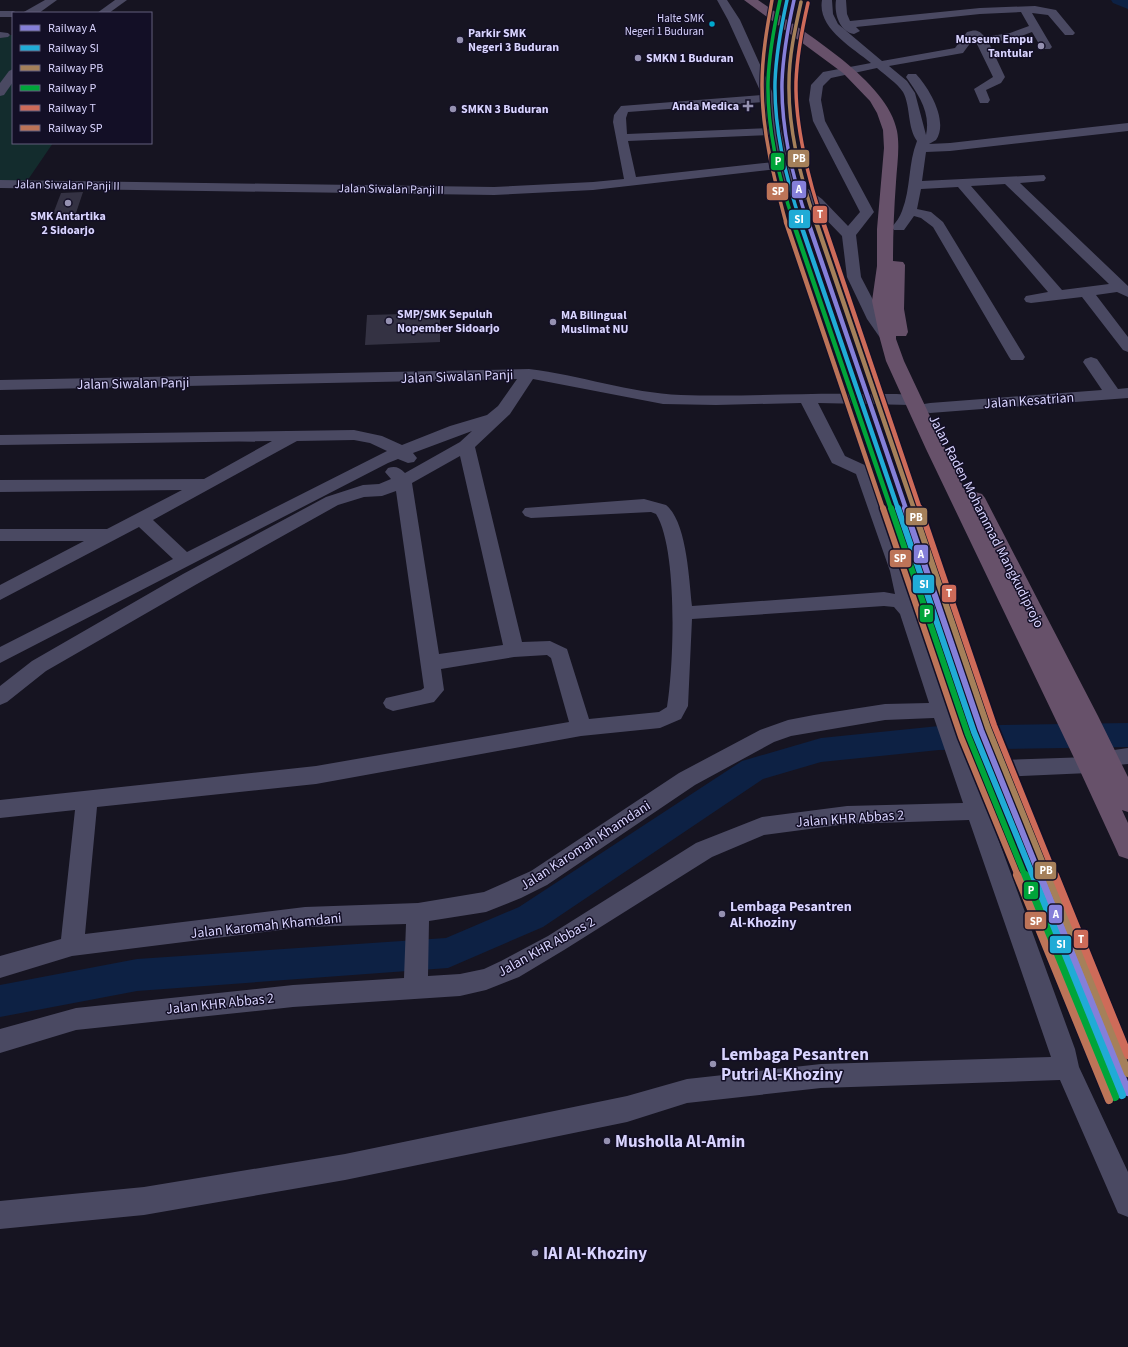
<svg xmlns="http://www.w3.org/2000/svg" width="1128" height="1347" font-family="'Source Sans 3',sans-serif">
<rect width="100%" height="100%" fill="#161421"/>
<path fill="#132c2d" d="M0 35H13V143H53L25 184H0Z"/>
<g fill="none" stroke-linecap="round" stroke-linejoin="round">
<g fill="#0d2144" fill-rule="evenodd">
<path d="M1111 0H1128V9L1113 3Z"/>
<path d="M1128 723V747L939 750 821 762 763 779 543 927 448 968 137 991 0 1017V985L137 959 446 938 519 907 742 761 821 738 939 726Z"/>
</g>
</g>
<g fill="#343243">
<path d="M83 192 76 213 53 214 61 193Z"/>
<path d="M440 313V342L365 345 367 315Z"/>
</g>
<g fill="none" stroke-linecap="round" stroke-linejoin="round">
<g fill="#4a4962" fill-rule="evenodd">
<path d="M45 0H57L39 13H22Z"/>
<path d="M115 0H127L109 13H97Z"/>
<path d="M717 0H727L740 20 775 98 788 165 796 180 822 199 848 226 860 212 813 121 809 100 811 85 823 72 871 63C852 47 817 28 822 0H832L833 14 838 24 882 61 955 48 967 32C976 29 979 30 985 37L1010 33 1029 26 1021 12 980 14 856 27 860 31 854 34C839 31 834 13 836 0H846L847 14 850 21 980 8 1035 6 1056 10 1075 33 1073 35H1065L1048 15 1032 13 1052 47 1050 49H1042L1032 32 1016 38 989 43 1005 77 1001 83 986 90 990 100 988 103H980L974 89 993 77 974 38 963 53 889 66 907 81 915 93 926 135C931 112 918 94 906 77L908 74H916C929 88 949 121 936 140L929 144 950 143 1128 123V131L950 151 926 152 922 181 1044 175 1046 178 1044 181 1020 183 1128 286V297L1117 292 1096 295 1128 337V352L1123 350 1082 297 1031 303 1026 302 1024 299 1026 296 1048 292 958 187 921 189 917 209 931 212 943 222 1025 357 1023 360H1011L1009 357 933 227 921 218 914 216 904 230H894L892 227C896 222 900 217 902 211 911 188 908 163 917 141 907 127 911 107 903 92 897 83 886 76 877 68L831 78 823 86 821 100 825 121 874 212 856 235 861 277 883 319 896 339 893 342H883L867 319 847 277 842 236 812 205 786 185 777 169 593 190 494 195 0 188V180L494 187 593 182 624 179 613 122 614 115 621 106 762 95 728 20ZM764 102 768 128 627 134 626 118 628 112ZM769 135 774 162 636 177 628 141ZM1005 184 1109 284 1062 290 971 186Z"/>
<path d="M0 11H13L18 13H13V17H0Z"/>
<path d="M0 32 8 33 10 35 8 37 0 38Z"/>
<path d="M13 69V82L4 95 0 96V83L9 71Z"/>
<path d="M1091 357 1097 359 1118 389 1128 388V398L930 413 924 412 922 408 924 404 930 403 1102 390 1083 362 1085 359Z"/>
<path d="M529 369C580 375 629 393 681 395 741 397 802 393 862 394 880 395 900 392 917 397L919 400 917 403 911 405 818 403 845 456 869 467 872 471 908 571 919 611 970 761 1089 757 1097 759 1100 765 1097 771 1089 773 976 778 1075 1049 1079 1067 1128 1172V1217L1118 1213 1060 1080 821 1088 687 1103 627 1122 345 1180 144 1215 0 1229V1201L144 1187 345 1154 627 1096 687 1079 821 1064 1051 1057 969 820 847 824 764 835 712 857 564 950 519 977 486 990 460 996 293 1007 76 1030 0 1053V1029L76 1008 293 985 404 978 406 924 305 927 72 956 0 978V956L61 939 75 810 0 818V800L316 766 569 722 551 658 547 655 514 657 441 669 444 690 434 702 393 711 386 708 383 703 386 698 421 690 424 688 396 491 382 496 364 497 338 505 197 584 46 671 7 702 0 705V686L32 661 183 574 326 497 363 485 379 484 391 479 385 472 388 468C395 466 399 467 405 473L460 442 472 431 413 453 417 458 414 462 408 463 398 459 388 463 0 663V647L173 559 139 527 0 600V585L84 541H0V529H107L182 490 0 492V480L204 479 272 441 0 445V435L354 430 382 436 402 445 450 426 487 415 498 406 517 379 0 390V380ZM533 379 663 404 716 405 801 403 832 463 856 474 890 571 895 594 884 592 692 606C689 580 687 522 666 505L644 499 525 508 522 512 525 516 531 518 651 512 656 514C678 549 674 665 667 707L659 712 589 719 567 649 550 641 522 642 475 447 510 414ZM354 440 370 443 387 451 187 552 153 520 297 441ZM460 456 503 645 439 654 412 483ZM884 606 894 607 900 614 929 703 885 704 814 715 788 720 760 730 679 773 531 871 484 892 418 903 305 907 85 934 97 807 316 784 581 736 660 728 681 719 688 706 692 619ZM934 718 963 803 847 806 762 817 696 843 548 936 501 961 484 969 460 974 428 976 429 921 486 912 521 898 547 885 695 785 774 742 791 736 885 720Z"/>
<path d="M1128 748V764L1107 766 1100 764 1096 758 1100 752Z"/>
</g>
<path fill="#67516a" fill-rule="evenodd" d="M744 0H758C798 29 888 80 897 131 900 147 897 165 896 182 894 209 893 235 893 261L903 262 905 265 904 309 908 332 906 336H896V339L904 361 967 495 975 492 982 494 985 498 1098 716 1128 777V812L1122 810 1128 823V859L1119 856 1116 849 1075 760 926 449 886 361 880 339 872 301 877 266V229L884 148 883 130 877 113 870 101 843 73Z"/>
<defs>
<path id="rail-1-far3" d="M794 0C788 27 783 54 782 82 781 129 793 179 808 223"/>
<path id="rail-1-far2" d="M808 222 906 509"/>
<path id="rail-1-far1" d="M905 508 981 730 1040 876"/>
<path id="rail-1" d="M1040 875 1128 1092"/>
<path id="rail-2-far3" d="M787 0C781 27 776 54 775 82 774 129 786 179 801 223"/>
<path id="rail-2-far2" d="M800 222 898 509"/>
<path id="rail-2-far1" d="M898 508 974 732 1033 876"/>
<path id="rail-2" d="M1032 875 1122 1095"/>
<path id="rail-3-far3" d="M801 2C795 29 789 56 789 83 788 130 801 180 816 223"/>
<path id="rail-3-far2" d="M816 222 914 509"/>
<path id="rail-3-far1" d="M913 508 988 728 1048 876"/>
<path id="rail-3" d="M1048 875 1128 1073"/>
<path id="rail-4-far3" d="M780 0C774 27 769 54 768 82 767 129 779 179 794 223"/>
<path id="rail-4-far2" d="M793 222 891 509"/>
<path id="rail-4-far1" d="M891 508 968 735 1025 876"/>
<path id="rail-4" d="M1025 875 1115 1097"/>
<path id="rail-5-far3" d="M808 3C802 29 797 55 796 82 795 125 809 182 823 223"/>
<path id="rail-5-far2" d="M823 222 920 509"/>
<path id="rail-5-far1" d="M920 508 994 725 1055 876"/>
<path id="rail-5" d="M1055 875 1128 1055"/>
<path id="rail-6-far3" d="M772 0C767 28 762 56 762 85 762 132 774 178 786 223"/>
<path id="rail-6-far2" d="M786 222 883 509"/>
<path id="rail-6-far1" d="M883 508 961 737 1018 876"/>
<path id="rail-6" d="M1017 875 1109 1100"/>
</defs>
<use href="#rail-1-far3" stroke="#130f26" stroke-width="5.5"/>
<use href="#rail-1-far2" stroke="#130f26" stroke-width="7"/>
<use href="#rail-1-far1" stroke="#130f26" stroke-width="9"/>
<use href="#rail-1" stroke="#130f26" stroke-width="10"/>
<use href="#rail-2-far3" stroke="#130f26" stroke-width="5.5"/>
<use href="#rail-2-far2" stroke="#130f26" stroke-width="7"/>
<use href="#rail-2-far1" stroke="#130f26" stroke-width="9"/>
<use href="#rail-2" stroke="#130f26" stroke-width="10"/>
<use href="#rail-3-far3" stroke="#130f26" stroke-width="5.5"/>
<use href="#rail-3-far2" stroke="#130f26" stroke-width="7"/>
<use href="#rail-3-far1" stroke="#130f26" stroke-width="9"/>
<use href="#rail-3" stroke="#130f26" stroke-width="10"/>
<use href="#rail-4-far3" stroke="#130f26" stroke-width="5.5"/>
<use href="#rail-4-far2" stroke="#130f26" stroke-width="7"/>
<use href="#rail-4-far1" stroke="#130f26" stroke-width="9"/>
<use href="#rail-4" stroke="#130f26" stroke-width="10"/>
<use href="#rail-5-far3" stroke="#130f26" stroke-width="5.5"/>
<use href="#rail-5-far2" stroke="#130f26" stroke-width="7"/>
<use href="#rail-5-far1" stroke="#130f26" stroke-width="9"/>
<use href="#rail-5" stroke="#130f26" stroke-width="10"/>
<use href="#rail-6-far3" stroke="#130f26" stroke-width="5.5"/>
<use href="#rail-6-far2" stroke="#130f26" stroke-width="7"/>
<use href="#rail-6-far1" stroke="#130f26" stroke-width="9"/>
<use href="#rail-6" stroke="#130f26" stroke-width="10"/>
<use href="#rail-1-far3" stroke="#857fd9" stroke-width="3.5"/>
<use href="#rail-1-far2" stroke="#857fd9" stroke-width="4.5"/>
<use href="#rail-1-far1" stroke="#857fd9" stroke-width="6"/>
<use href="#rail-1" stroke="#857fd9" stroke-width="8"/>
<use href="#rail-2-far3" stroke="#20abd6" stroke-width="3.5"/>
<use href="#rail-2-far2" stroke="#20abd6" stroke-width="4.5"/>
<use href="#rail-2-far1" stroke="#20abd6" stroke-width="6"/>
<use href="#rail-2" stroke="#20abd6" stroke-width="8"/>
<use href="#rail-3-far3" stroke="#a5805a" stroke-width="3.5"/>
<use href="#rail-3-far2" stroke="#a5805a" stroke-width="4.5"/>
<use href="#rail-3-far1" stroke="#a5805a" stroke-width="6"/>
<use href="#rail-3" stroke="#a5805a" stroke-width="8"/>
<use href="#rail-4-far3" stroke="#00a53a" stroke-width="3.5"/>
<use href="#rail-4-far2" stroke="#00a53a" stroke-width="4.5"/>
<use href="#rail-4-far1" stroke="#00a53a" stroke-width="6"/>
<use href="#rail-4" stroke="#00a53a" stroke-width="8"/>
<use href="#rail-5-far3" stroke="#ce6b59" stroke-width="3.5"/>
<use href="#rail-5-far2" stroke="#ce6b59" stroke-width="4.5"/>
<use href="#rail-5-far1" stroke="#ce6b59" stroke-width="6"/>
<use href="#rail-5" stroke="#ce6b59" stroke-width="8"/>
<use href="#rail-6-far3" stroke="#bd7458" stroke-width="3.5"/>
<use href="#rail-6-far2" stroke="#bd7458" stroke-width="4.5"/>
<use href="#rail-6-far1" stroke="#bd7458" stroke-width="6"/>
<use href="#rail-6" stroke="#bd7458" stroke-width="8"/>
</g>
<circle fill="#00a9ce" stroke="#130f26" stroke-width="1.5" cx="712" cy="24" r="3.5"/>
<g fill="#9591b1" stroke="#130f26" stroke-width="1.5">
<circle cx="460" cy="40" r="4"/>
<circle cx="1041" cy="46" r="4"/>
<circle cx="638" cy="58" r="4"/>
<path d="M746 100h4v4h4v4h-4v4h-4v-4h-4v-4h4z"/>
<circle cx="453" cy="109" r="4"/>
<circle cx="68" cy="203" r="4"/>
<circle cx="389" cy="321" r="4"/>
<circle cx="553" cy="322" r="4"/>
<circle cx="722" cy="914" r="4"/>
<circle cx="713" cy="1064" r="4"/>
<circle cx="607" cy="1141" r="4"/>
<circle cx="535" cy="1253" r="4"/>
</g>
<g text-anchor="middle" stroke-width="3" stroke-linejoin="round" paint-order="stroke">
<g font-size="11" fill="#d9d4ff" stroke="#130f26" text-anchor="end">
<text x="704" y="22">Halte SMK<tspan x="704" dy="13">Negeri 1 Buduran</tspan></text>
</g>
<g font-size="12" font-weight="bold" fill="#d9d4ff" stroke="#130f26" text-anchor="start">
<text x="468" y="37">Parkir SMK<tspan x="468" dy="14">Negeri 3 Buduran</tspan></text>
<text x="1033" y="43" text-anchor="end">Museum Empu<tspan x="1033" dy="14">Tantular</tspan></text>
<text x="646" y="62">SMKN 1 Buduran</text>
<text x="739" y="110" text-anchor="end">Anda Medica</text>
<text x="461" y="113">SMKN 3 Buduran</text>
<text x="68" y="220" text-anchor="middle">SMK Antartika<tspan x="68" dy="14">2 Sidoarjo</tspan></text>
<text x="397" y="318">SMP/SMK Sepuluh<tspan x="397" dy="14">Nopember Sidoarjo</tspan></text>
<text x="561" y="319">MA Bilingual<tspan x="561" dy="14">Muslimat NU</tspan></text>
</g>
<g font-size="12" fill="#d9d4ff" stroke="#130f26">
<text transform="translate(67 185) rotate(1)" y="4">Jalan Siwalan Panji II</text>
<text transform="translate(391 189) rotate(1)" y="4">Jalan Siwalan Panji II</text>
</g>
<g font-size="14" fill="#d9d4ff" stroke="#130f26">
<text transform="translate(457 376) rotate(-2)" y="5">Jalan Siwalan Panji</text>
<text transform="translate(133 383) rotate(-1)" y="5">Jalan Siwalan Panji</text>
<text transform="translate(1029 400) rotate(-4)" y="5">Jalan Kesatrian</text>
<text transform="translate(987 521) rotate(63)" y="5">Jalan Raden Mohammad Mangkudiprojo</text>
<text transform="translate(850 818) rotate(-4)" y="5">Jalan KHR Abbas 2</text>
<text transform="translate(585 845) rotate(-33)" y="5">Jalan Karomah Khamdani</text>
<text transform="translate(266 925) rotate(-6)" y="5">Jalan Karomah Khamdani</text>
<text transform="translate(546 946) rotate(-29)" y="5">Jalan KHR Abbas 2</text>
<text transform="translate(220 1003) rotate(-6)" y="5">Jalan KHR Abbas 2</text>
</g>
<g font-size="14" font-weight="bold" fill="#d9d4ff" stroke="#130f26" text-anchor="start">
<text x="730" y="911">Lembaga Pesantren<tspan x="730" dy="16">Al-Khoziny</tspan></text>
</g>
<g font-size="17" font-weight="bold" fill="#d9d4ff" stroke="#130f26" text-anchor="start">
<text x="721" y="1060">Lembaga Pesantren<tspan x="721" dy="20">Putri Al-Khoziny</tspan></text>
<text x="615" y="1147">Musholla Al-Amin</text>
<text x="543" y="1259">IAI Al-Khoziny</text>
</g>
</g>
<g stroke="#130f26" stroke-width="1.5">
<rect x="787" y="149" width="23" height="19" rx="4" fill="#a5805a"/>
<rect x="770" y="152" width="15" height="19" rx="4" fill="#00a53a"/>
<rect x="791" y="180" width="16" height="19" rx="4" fill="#857fd9"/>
<rect x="766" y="182" width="23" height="19" rx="4" fill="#bd7458"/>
<rect x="812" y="205" width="16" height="19" rx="4" fill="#ce6b59"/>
<rect x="788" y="209" width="23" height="20" rx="4" fill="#20abd6"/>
<rect x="905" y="507" width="23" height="19" rx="4" fill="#a5805a"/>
<rect x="913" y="544" width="16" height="20" rx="4" fill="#857fd9"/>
<rect x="889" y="549" width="23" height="19" rx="4" fill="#bd7458"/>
<rect x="912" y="574" width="23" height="20" rx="4" fill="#20abd6"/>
<rect x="941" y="584" width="16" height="19" rx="4" fill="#ce6b59"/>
<rect x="919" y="604" width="15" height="19" rx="4" fill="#00a53a"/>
<rect x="1034" y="861" width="23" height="19" rx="4" fill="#a5805a"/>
<rect x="1023" y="881" width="16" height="19" rx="4" fill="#00a53a"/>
<rect x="1048" y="904" width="15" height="20" rx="4" fill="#857fd9"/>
<rect x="1024" y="911" width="23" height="19" rx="4" fill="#bd7458"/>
<rect x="1073" y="929" width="16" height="20" rx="4" fill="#ce6b59"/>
<rect x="1049" y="935" width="23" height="19" rx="4" fill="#20abd6"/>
</g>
<g font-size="11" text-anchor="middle" font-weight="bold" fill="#fff">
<text x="799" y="162">PB</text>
<text x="778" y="165">P</text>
<text x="799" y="193">A</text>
<text x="778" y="195">SP</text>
<text x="820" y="218">T</text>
<text x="799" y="223">SI</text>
<text x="916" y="521">PB</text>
<text x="921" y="558">A</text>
<text x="900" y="562">SP</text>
<text x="924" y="588">SI</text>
<text x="949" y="597">T</text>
<text x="927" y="617">P</text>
<text x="1046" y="874">PB</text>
<text x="1031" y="894">P</text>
<text x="1056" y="918">A</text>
<text x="1036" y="925">SP</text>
<text x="1081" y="943">T</text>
<text x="1061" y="948">SI</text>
</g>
<rect x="12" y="12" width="140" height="132" fill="#130f26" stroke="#625e7d"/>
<rect x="20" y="25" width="20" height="6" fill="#857fd9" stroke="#625e7d"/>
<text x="48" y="32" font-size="12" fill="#d9d4ff">Railway A</text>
<rect x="20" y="45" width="20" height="6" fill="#20abd6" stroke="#625e7d"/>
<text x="48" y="52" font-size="12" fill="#d9d4ff">Railway SI</text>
<rect x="20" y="65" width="20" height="6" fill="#a5805a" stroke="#625e7d"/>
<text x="48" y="72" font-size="12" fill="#d9d4ff">Railway PB</text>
<rect x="20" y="85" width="20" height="6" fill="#00a53a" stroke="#625e7d"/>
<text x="48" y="92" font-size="12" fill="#d9d4ff">Railway P</text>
<rect x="20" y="105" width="20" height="6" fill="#ce6b59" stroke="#625e7d"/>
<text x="48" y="112" font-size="12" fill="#d9d4ff">Railway T</text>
<rect x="20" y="125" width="20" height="6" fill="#bd7458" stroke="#625e7d"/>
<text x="48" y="132" font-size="12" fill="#d9d4ff">Railway SP</text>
</svg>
